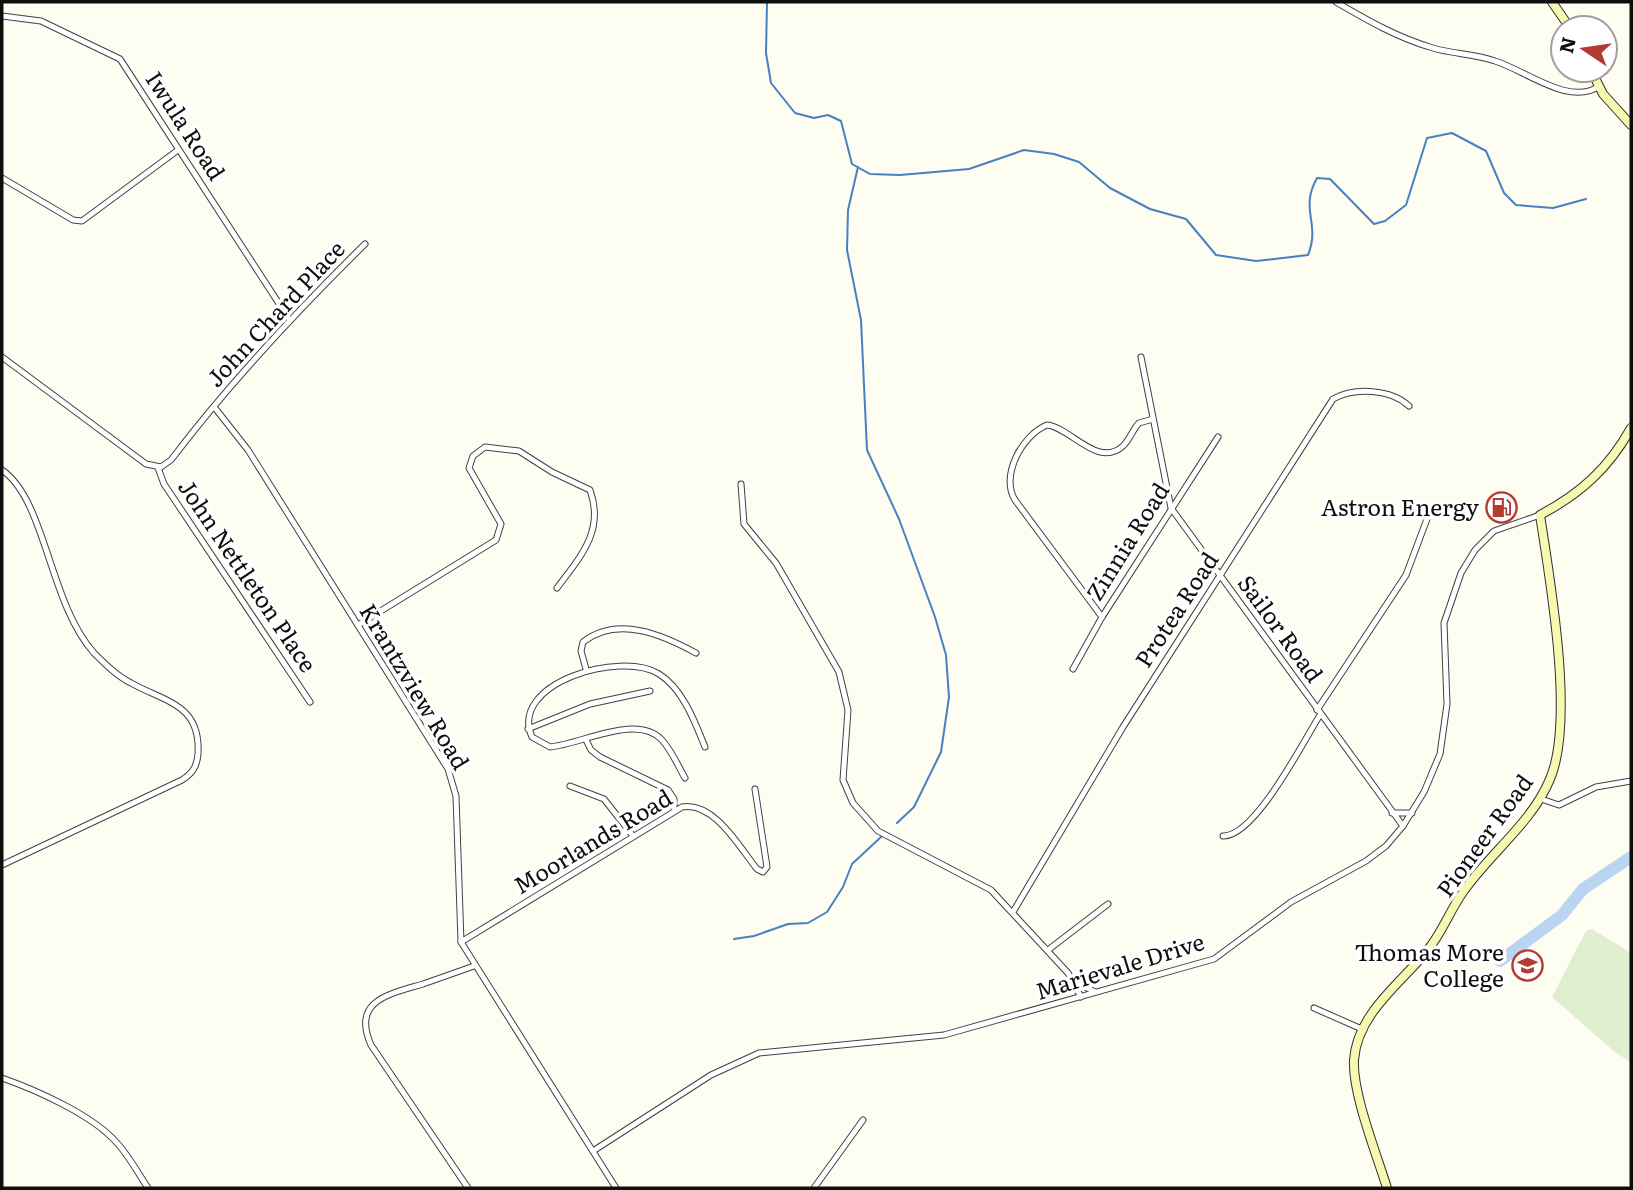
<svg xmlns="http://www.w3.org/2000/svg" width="1633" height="1190" font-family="Literata,serif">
<rect width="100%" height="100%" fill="#fefdf1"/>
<path fill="#dfeece" d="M1592 929 1631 953V1062L1616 1053 1552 997 1586 931Z"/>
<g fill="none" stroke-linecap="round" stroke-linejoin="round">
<g stroke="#4781c2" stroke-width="2">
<path d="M767 2 766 53 771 83 795 113 814 118 828 115 841 121 852 164 870 174 900 175 969 169 1024 150 1054 154 1079 162 1110 188 1150 209 1186 219 1216 255 1256 261 1308 255C1321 223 1299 210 1317 178L1330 179 1374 224 1385 221 1406 205 1427 138 1452 133 1486 151 1504 193 1516 205 1553 208 1586 199"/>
<path d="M858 167 848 210 847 250 861 320 867 450 899 519 935 617 946 655 949 697 941 752 914 807 897 823"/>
<path d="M734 939 754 936 788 924 808 923 827 912 843 887 852 864 881 837"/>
</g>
<path stroke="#bad5f1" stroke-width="12" d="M1500 961 1562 915 1583 889 1631 857"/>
<defs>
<g id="street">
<path d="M1336 2C1367 20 1398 38 1433 48 1453 54 1475 54 1495 61 1525 70 1570 107 1599 86"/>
<path d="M2 16 41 21 120 59 289 319"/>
<path d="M2 178 73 220 82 221 178 150"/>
<path d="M2 357 146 464 161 467 171 460C230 382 296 312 365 244"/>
<path d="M1141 357 1171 508 1403 826"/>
<path d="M215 408 248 450 448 769 456 796 461 942 616 1188"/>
<path d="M158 468 164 484 310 702"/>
<path d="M2 470C46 500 49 603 94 653 105 664 117 676 131 683 165 702 201 704 198 754 197 766 193 773 182 780L2 865"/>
<path d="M741 484 744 524 776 563 839 672 848 710 843 780 853 803 878 831 991 890 1068 973 1081 997"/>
<path d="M1102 617 1015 500C1000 476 1022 435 1047 425 1070 427 1098 469 1123 446 1130 439 1133 429 1139 423L1153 419"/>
<path d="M358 625 496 540 501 524 469 468 473 456 485 447 519 451 552 472 590 490C605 531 580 557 557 588"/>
<path d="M586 669 581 651 583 642C618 615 663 635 696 653"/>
<path d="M1073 669 1102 617 1218 437"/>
<path d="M1317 710 1406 575 1427 519"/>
<path d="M528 729 590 704 650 691"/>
<path d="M586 740 591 750 600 757 668 790 674 799V811"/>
<path d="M685 778C678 766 672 751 662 740 637 713 582 744 550 747L532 737C508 683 621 650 659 674 683 689 695 722 705 747"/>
<path d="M570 786 604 799 633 836"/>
<path d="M1541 799 1559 805 1596 787 1631 781"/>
<path d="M1392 813H1412"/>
<path d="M1223 836C1255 837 1303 742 1320 715"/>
<path d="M1013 912 1123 727 1333 399C1355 387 1391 389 1409 406"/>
<path d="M461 942 682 807C714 801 740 848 757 869L763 872 767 867 755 789"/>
<path d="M1048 950 1108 904"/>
<path d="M1074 981 1095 992"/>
<path d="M1314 1008 1364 1030"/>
<path d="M2 1078C36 1090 93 1115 117 1143 129 1156 138 1173 148 1188"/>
<path d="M593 1151 711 1075 759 1053 944 1035 1214 959 1291 902 1366 861 1386 846 1403 826 1424 792 1440 754 1447 704 1444 623 1461 573 1475 550 1494 531 1540 515"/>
<path d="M468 1188 371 1045C351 1000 390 994 423 984 440 978 457 972 474 966"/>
<path d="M814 1188 863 1120"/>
</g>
<g id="secondary">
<path d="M1552 2 1570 28"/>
<path d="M1591 70 1603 94 1631 125"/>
<path d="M1387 1188C1377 1155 1352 1093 1354 1060 1357 1014 1401 983 1427 951 1442 933 1449 912 1463 892 1489 854 1532 823 1550 779 1575 721 1550 580 1540 515 1580 494 1609 468 1631 428"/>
</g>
</defs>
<use href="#street" stroke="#414141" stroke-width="7"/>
<use href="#secondary" stroke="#303030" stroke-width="10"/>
<use href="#street" stroke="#fff" stroke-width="5"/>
<use href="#secondary" stroke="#f7f8b1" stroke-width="8"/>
</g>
<defs>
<symbol id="fuel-ring" viewBox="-11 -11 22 22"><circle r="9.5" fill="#fff" stroke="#b33c32" stroke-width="1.5"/><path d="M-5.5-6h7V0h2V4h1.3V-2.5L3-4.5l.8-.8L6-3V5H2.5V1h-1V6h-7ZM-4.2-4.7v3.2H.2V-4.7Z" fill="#b33c32"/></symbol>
<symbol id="school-ring" viewBox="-11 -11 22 22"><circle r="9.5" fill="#fff" stroke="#b33c32" stroke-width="1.5"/><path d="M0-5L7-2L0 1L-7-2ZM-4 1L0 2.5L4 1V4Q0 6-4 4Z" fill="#b33c32"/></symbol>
</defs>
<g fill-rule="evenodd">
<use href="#fuel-ring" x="1484" y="490" width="35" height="35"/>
<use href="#school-ring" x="1510" y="948" width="35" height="35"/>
</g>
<g text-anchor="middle" stroke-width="7" stroke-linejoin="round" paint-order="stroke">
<g font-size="23" fill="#0e0e0e" stroke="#fff">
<text transform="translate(185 126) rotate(57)" y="8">Iwula Road</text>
<text transform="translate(276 314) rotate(-47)" y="8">John Chard Place</text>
<text transform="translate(1128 542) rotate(-58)" y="8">Zinnia Road</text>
<text transform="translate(247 576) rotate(56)" y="8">John Nettleton Place</text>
<text transform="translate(1177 610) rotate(-57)" y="8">Protea Road</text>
<text transform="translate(1280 629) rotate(54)" y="8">Sailor Road</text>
<text transform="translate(414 687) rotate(59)" y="8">Krantzview Road</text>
<text transform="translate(1485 836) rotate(-54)" y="8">Pioneer Road</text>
<text transform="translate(593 842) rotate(-31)" y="8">Moorlands Road</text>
<text transform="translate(1120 967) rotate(-17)" y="8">Marievale Drive</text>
</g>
<g font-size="23" fill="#0e0e0e" stroke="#fff" text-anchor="end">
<text x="1479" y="516">Astron Energy</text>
<text x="1504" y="961">Thomas More<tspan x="1504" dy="26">College</tspan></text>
</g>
</g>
<rect width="1633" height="1190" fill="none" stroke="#0e0e0e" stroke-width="7"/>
<g transform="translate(1584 49) rotate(283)"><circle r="33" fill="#ffffff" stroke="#9f9f9f" stroke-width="2"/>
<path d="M0-5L12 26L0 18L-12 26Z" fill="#b33c32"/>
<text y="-10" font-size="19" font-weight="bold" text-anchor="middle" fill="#0e0e0e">N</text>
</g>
</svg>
